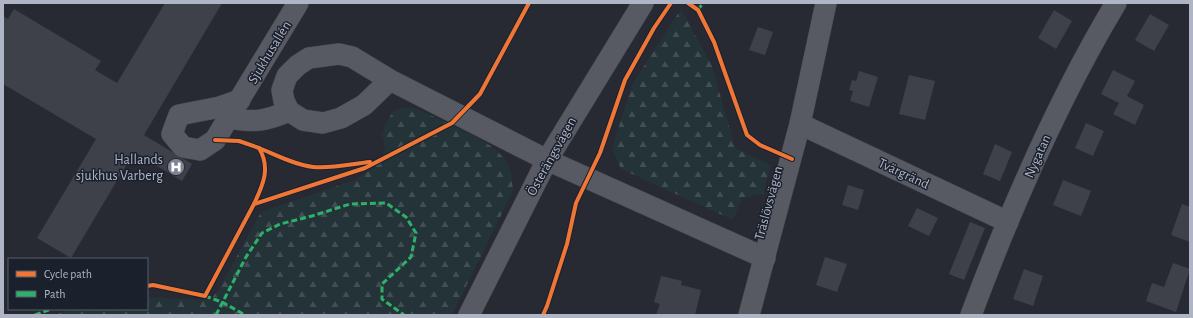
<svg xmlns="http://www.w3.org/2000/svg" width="1193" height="318" font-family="'Alegreya Sans',sans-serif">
<defs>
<pattern id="forest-firs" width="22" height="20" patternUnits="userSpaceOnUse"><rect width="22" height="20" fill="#243338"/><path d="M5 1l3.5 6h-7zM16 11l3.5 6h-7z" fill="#414e53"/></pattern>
</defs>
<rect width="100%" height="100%" fill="#272a33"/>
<g fill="url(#forest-firs)">
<path d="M681 9 712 66 735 148 771 165 763 194 742 198 733 220 621 169 612 148 632 85Z"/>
<path d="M404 107 416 108 480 139 495 149 505 159 511 172 513 191 452 315H54L73 309H147V297L200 300 211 299 219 289 261 212 355 180 380 163 385 148 382 134 388 119 394 111Z"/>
</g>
<g fill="#3e414a">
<path d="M165 3H222L144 135 192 164 182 181 134 152 71 258 37 238 96 139 3 84V16L8 19 14 9 101 61 95 70 117 83Z"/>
<path d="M1054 10 1072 21 1056 49 1038 38Z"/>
<path d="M1150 14 1169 25 1154 51 1135 40Z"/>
<path d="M758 27 773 32 765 55 749 50Z"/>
<path d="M1113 70 1135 81 1127 96 1144 105 1135 125 1113 114 1119 103 1101 94Z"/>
<path d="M859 71 878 77 869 107 850 101 853 91 849 90 852 80 856 81Z"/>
<path d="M909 75 935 81 925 120 899 114Z"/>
<path d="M1086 123 1104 131 1093 156 1075 148Z"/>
<path d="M995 144 1012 152 1000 181 983 174Z"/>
<path d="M1063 180 1091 191 1081 216 1053 205Z"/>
<path d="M848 185 864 190 858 210 842 205Z"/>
<path d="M1182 204 1190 207V242L1171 235Z"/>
<path d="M917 208 938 218 929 236 908 226Z"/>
<path d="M970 222 985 228 964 280 949 274Z"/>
<path d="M825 257 847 264 837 292 816 285Z"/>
<path d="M1173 263 1190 269 1176 312 1146 301 1152 283 1164 287Z"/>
<path d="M1024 269 1043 276 1033 306 1013 299Z"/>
<path d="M661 276 682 281 681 285 701 290 695 315H656L660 304 654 302Z"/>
</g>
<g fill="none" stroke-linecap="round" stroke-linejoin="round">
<defs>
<g id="minor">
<path d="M390 80 364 105 341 118 323 123 303 120 289 111 284 101 282 90 287 76 298 65 309 58 339 54 352 57 390 80 547 160 765 258"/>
<path d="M240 100 220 107 179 115 172 134 183 147 200 150 215 140 298 3"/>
<path d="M229 118C254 123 266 121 289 111"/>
<path d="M800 124 1008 222"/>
<path d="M469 315 547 160 643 3"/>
<path d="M749 315 800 124 826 3"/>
<path d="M971 315C1011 208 1057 101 1116 3"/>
</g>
</defs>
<use href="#minor" stroke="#43454c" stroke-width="22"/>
<use href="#minor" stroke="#575a62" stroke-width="21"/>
<g stroke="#2db169" stroke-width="3" stroke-dasharray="6 3" stroke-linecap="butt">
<path d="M698 10 703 3"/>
<path d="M205 296 222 302 245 315"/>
<path d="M35 315 51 309"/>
<path d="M216 315 246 257 262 233 280 224 312 216 350 204 386 203 406 217 416 233 411 257 382 284V299L404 315"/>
</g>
<defs>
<g id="cycleway">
<path d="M688 3 698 10 714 42 747 135 760 145 792 159"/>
<path d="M215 140 239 141 259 148C271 168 263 185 254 204"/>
<path d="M259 148C276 155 295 165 313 167 331 169 351 164 370 162"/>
<path d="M147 286 153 285 205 296 254 204 365 168 452 123 480 94 529 3"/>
<path d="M543 315 547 306 567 244 576 203 600 153 625 80 654 28 671 3"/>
</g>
</defs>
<use href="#cycleway" stroke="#1b202d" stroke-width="6"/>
<use href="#cycleway" stroke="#f07635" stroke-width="4"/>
</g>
<defs>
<symbol id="hospital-disc" viewBox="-11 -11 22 22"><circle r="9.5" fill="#808492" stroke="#1b202d"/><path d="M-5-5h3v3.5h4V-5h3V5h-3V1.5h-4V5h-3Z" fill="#fff"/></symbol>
</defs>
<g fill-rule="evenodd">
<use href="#hospital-disc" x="166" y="157" width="20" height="20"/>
</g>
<g text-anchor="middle" stroke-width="3" stroke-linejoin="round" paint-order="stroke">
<g font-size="14" fill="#b0b5c5" stroke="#1b202d">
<text transform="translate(269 52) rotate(-59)" y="5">Sjukhusallén</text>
<text transform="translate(551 156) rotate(-61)" y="5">Österängsvägen</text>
<text transform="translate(1037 156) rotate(-66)" y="5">Nygatan</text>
<text transform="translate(904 173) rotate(25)" y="5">Tvärgränd</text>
<text transform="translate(768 203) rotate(-75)" y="5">Träslövsvägen</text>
</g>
<g font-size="14" fill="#b0b5c5" stroke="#1b202d" text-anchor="end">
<text x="163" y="164">Hallands<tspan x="163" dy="16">sjukhus Varberg</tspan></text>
</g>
</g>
<rect width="1193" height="318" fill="none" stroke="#b0b5c5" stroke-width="8"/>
<rect x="8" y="258" width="140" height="52" fill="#1b202d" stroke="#575c6a"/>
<rect x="16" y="271" width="20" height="6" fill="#f07635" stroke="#575c6a"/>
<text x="44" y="278" font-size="12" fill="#b0b5c5">Cycle path</text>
<rect x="16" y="291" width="20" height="6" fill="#2db169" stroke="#575c6a"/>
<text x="44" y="298" font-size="12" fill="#b0b5c5">Path</text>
</svg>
